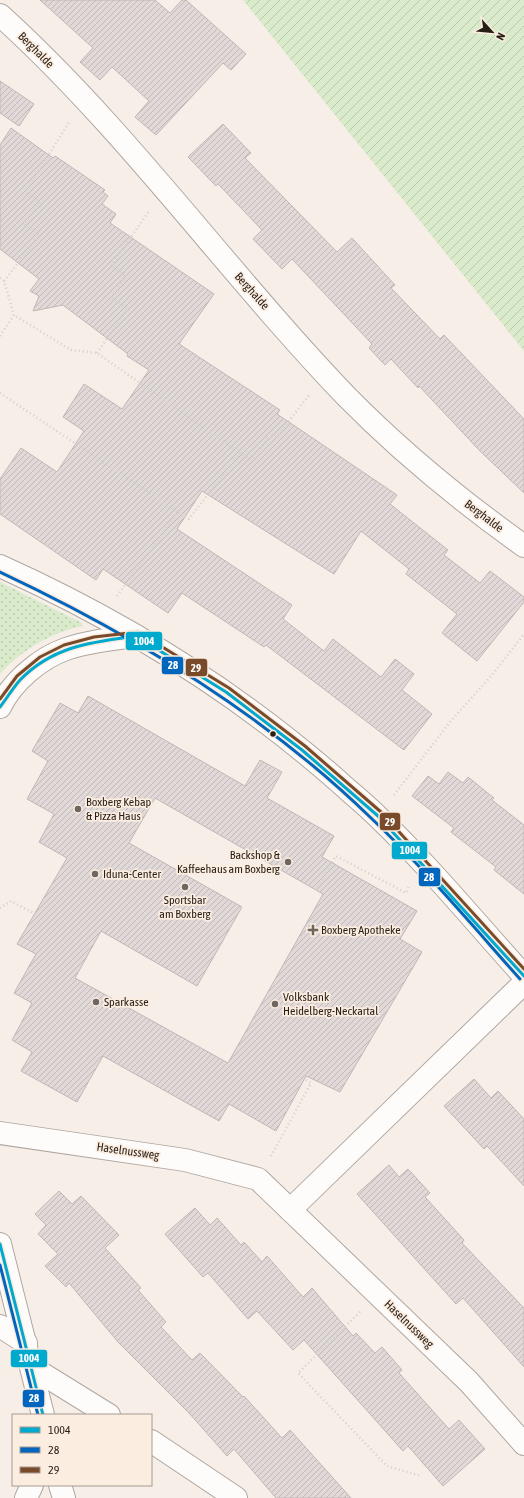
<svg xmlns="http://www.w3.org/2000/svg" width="524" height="1498" font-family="'Asap Condensed',sans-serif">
<defs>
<pattern id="grass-dots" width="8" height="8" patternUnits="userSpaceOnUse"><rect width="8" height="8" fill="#d9ebca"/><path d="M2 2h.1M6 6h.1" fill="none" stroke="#bac9ad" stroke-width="1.8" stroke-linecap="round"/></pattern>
<pattern id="garden-furrows" width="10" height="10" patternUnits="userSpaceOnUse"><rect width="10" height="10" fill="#d9ebca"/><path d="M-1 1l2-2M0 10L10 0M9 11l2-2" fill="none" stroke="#bac9ad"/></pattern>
<pattern id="building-hatch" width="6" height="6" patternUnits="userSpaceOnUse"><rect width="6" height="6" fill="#e1d8d8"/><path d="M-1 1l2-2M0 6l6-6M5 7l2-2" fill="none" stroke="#c1b9b9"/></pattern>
</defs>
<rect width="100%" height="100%" fill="#f6eee7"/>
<path fill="url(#grass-dots)" d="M0 582 82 623V626C49 634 23 649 0 674Z"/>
<path fill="url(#garden-furrows)" d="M243 0H524V351Z"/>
<g fill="url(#building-hatch)" stroke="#c0b7b7" fill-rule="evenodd">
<path d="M40 0H155L170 13 182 0H186L246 54 231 70 223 63 156 135 135 117 149 101 112 67 100 80 80 62 93 48Z"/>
<path d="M0 81 34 104 19 126 0 113Z"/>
<path d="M223 124 251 153 245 158 337 252 352 238 395 285 391 288 440 339 444 335 524 419V493L480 451 419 386 418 388 391 359 385 365 369 348 372 344 292 259 282 269 253 239 262 230 218 184 216 186 188 157Z"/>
<path d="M11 128 53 158 55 156 105 190 103 192 108 196 102 204 116 214 110 223 214 294 179 344 280 410 277 414 397 495 390 504 448 550 444 555 480 583 490 571 524 597V602L477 661 442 633 457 614 406 574 409 569 361 531 334 574 202 491 177 529 292 605 283 619 324 651 333 639 381 677 395 659 414 674 402 690 432 714 404 750 266 645 264 647 182 593 168 613 103 569 96 580 0 514V479L21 448 57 472 84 431 63 417 84 384 122 409 149 370 127 356 128 354 63 305 33 311 39 296 30 291 39 279 0 249V145Z"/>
<path d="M88 696 245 786 260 760 282 772 267 798 334 836 322 857 417 911 400 939 422 952 340 1092 306 1076 276 1131 229 1104 219 1121 103 1056 77 1102 21 1071 32 1052 12 1040 32 1003 14 993 36 954 17 944 67 858 39 842 54 814 27 799 48 761 32 751 60 703 78 713ZM155 798 323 894 228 1063 75 978 101 931 197 986 242 907 129 843Z"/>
<path d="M448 772 463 783 468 777 494 798 492 800 524 825V894L494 870 496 867 451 832 454 828 412 796 428 776 439 784Z"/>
<path d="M474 1079 491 1098 498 1091 524 1119V1186L487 1146 484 1149 444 1106Z"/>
<path d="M389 1165 399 1177 408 1169 430 1193 425 1197 464 1240 462 1243 524 1308V1367L463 1298 456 1304 357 1194Z"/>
<path d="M59 1191 72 1204 81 1196 119 1235 105 1248 141 1288 138 1290 166 1322 161 1327 192 1360 200 1353 243 1397 244 1396 282 1438 290 1430 351 1498H276L234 1449 227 1456 189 1413 118 1342 69 1283 66 1287 45 1266 58 1254 38 1234 46 1225 35 1214Z"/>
<path d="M195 1208 210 1225 217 1218 241 1245 244 1242 262 1262 267 1256 303 1297 312 1288 353 1336 356 1333 375 1353 382 1347 402 1370 399 1373 449 1429 459 1420 485 1449 443 1486 408 1446 403 1451 304 1340 293 1350 257 1311 248 1319 208 1273 203 1277 165 1234Z"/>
</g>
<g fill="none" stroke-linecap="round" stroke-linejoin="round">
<defs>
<g id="street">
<path d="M0 15C127 130 227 272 346 396 401 452 461 501 524 546"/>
<path d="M0 707C12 682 40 658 66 649 89 641 113 639 136 636"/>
<path d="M0 1133 185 1160 258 1179 469 1382 524 1444"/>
<path d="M290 1210 524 983"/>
<path d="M0 1244 43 1415"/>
<path d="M0 1326 26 1343"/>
<path d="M33 1368 109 1415"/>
<path d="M151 1441 236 1498"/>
<path d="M60 1485 64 1498"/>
<path d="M26 1498 32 1485"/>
</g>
<path id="secondary" d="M0 566C122 621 237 692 338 781 351 793 365 804 378 817 430 867 476 923 524 976"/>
</defs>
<use href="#street" stroke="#afa7a0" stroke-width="24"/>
<use href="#secondary" stroke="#afa7a0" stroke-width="24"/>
<g stroke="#d2cfcc" stroke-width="2.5" stroke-dasharray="1 3" stroke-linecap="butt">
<path d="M0 278 4 281 14 315"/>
<path d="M4 281 40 235 24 224 40 202 25 192 70 121"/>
<path d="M0 336 14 315 71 350 97 353 240 453"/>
<path d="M97 353 128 308 111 299 126 275 111 266 149 211"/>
<path d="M0 393 178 512"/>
<path d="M117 596 178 512 189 519 240 453 251 460 268 437 274 440 310 394"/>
<path d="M394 795 450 722 492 675 524 634"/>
<path d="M316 890 336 856 406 893 409 886"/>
<path d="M0 908 11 901 35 914"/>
<path d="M271 1156 311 1083 305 1079"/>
<path d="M360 1312 298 1373 387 1466 421 1476"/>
</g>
<use href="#street" stroke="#fefcfb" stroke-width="22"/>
<use href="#secondary" stroke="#fefcfb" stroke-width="22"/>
<defs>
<g id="bus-1">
<path d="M0 707C7 698 13 688 20 680 53 646 92 642 136 636L226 692 302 750 378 816 524 976"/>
<path d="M0 1244 43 1415"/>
</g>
<g id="bus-2">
<path d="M0 572C134 635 263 713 370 817 424 868 471 924 520 979"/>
<path d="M0 1265 38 1415"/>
</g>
<path id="bus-3" d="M0 699 17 676 40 657 64 645 94 637 138 632 229 688 305 746 381 812 524 969"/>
</defs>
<use href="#bus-1" stroke="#fcede1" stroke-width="6"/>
<use href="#bus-2" stroke="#fcede1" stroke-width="6"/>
<use href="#bus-3" stroke="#fcede1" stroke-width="6"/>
<use href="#bus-1" stroke="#00a9ce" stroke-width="3"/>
<use href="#bus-2" stroke="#0065bd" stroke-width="3"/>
<use href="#bus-3" stroke="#7a4b2a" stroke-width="3"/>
</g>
<circle fill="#271e16" stroke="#fcede1" stroke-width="1.5" cx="273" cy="734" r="3.5"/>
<g fill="#6f675f" stroke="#fcede1" stroke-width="1.5">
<circle cx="78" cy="809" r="4"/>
<circle cx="288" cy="862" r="4"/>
<circle cx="95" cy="874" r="4"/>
<circle cx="185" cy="887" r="4"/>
<path d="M311 924h4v4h4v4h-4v4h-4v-4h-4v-4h4z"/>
<circle cx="96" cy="1002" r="4"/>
<circle cx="275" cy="1004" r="4"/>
</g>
<g text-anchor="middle" stroke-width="3.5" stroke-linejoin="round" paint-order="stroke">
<g font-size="12" fill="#271e16" stroke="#fcede1">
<text transform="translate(36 50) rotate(45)" y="4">Berghalde</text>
<text transform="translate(252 291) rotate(48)" y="4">Berghalde</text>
<text transform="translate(484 516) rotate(37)" y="4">Berghalde</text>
<text transform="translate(128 1151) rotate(8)" y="4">Haselnussweg</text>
<text transform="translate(409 1324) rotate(44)" y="4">Haselnussweg</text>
</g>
<g font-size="12" fill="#271e16" stroke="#fcede1" text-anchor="start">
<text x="86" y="806">Boxberg Kebap<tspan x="86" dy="14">&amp; Pizza Haus</tspan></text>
<text x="280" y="859" text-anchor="end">Backshop &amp;<tspan x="280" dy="14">Kaffeehaus am Boxberg</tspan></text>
<text x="103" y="878">Iduna-Center</text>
<text x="185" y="904" text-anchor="middle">Sportsbar<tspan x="185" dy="14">am Boxberg</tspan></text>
<text x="321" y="934">Boxberg Apotheke</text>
<text x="283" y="1001">Volksbank<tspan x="283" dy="14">Heidelberg-Neckartal</tspan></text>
<text x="104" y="1006">Sparkasse</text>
</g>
</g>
<g stroke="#fcede1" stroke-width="1.5">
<rect x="125" y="631" width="38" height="20" rx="4" fill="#00a9ce"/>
<rect x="161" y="656" width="23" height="19" rx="4" fill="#0065bd"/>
<rect x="185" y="658" width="23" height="19" rx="4" fill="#7a4b2a"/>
<rect x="379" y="812" width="22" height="19" rx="4" fill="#7a4b2a"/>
<rect x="391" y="841" width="37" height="19" rx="4" fill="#00a9ce"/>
<rect x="418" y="867" width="23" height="20" rx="4" fill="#0065bd"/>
<rect x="10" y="1349" width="38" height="19" rx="4" fill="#00a9ce"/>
<rect x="22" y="1389" width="23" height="19" rx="4" fill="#0065bd"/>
</g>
<g font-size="11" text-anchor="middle" font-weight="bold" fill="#fff">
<text x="144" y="645">1004</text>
<text x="173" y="669">28</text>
<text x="196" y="672">29</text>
<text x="390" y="826">29</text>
<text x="410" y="854">1004</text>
<text x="429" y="881">28</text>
<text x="29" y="1362">1004</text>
<text x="34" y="1402">28</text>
</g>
<rect x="12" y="1414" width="140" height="72" fill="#fcede1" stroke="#a79a90"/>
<rect x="20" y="1427" width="20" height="6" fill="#00a9ce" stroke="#a79a90"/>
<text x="48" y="1434" font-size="12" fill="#271e16">1004</text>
<rect x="20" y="1447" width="20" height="6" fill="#0065bd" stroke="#a79a90"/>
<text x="48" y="1454" font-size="12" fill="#271e16">28</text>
<rect x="20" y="1467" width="20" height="6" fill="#7a4b2a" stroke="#a79a90"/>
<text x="48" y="1474" font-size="12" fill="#271e16">29</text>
<g transform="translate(492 32) rotate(117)" stroke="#fcede1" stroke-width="3" paint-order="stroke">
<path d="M0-3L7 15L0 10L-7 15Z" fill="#271e16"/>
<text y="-6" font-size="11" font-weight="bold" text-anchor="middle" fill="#271e16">N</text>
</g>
</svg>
